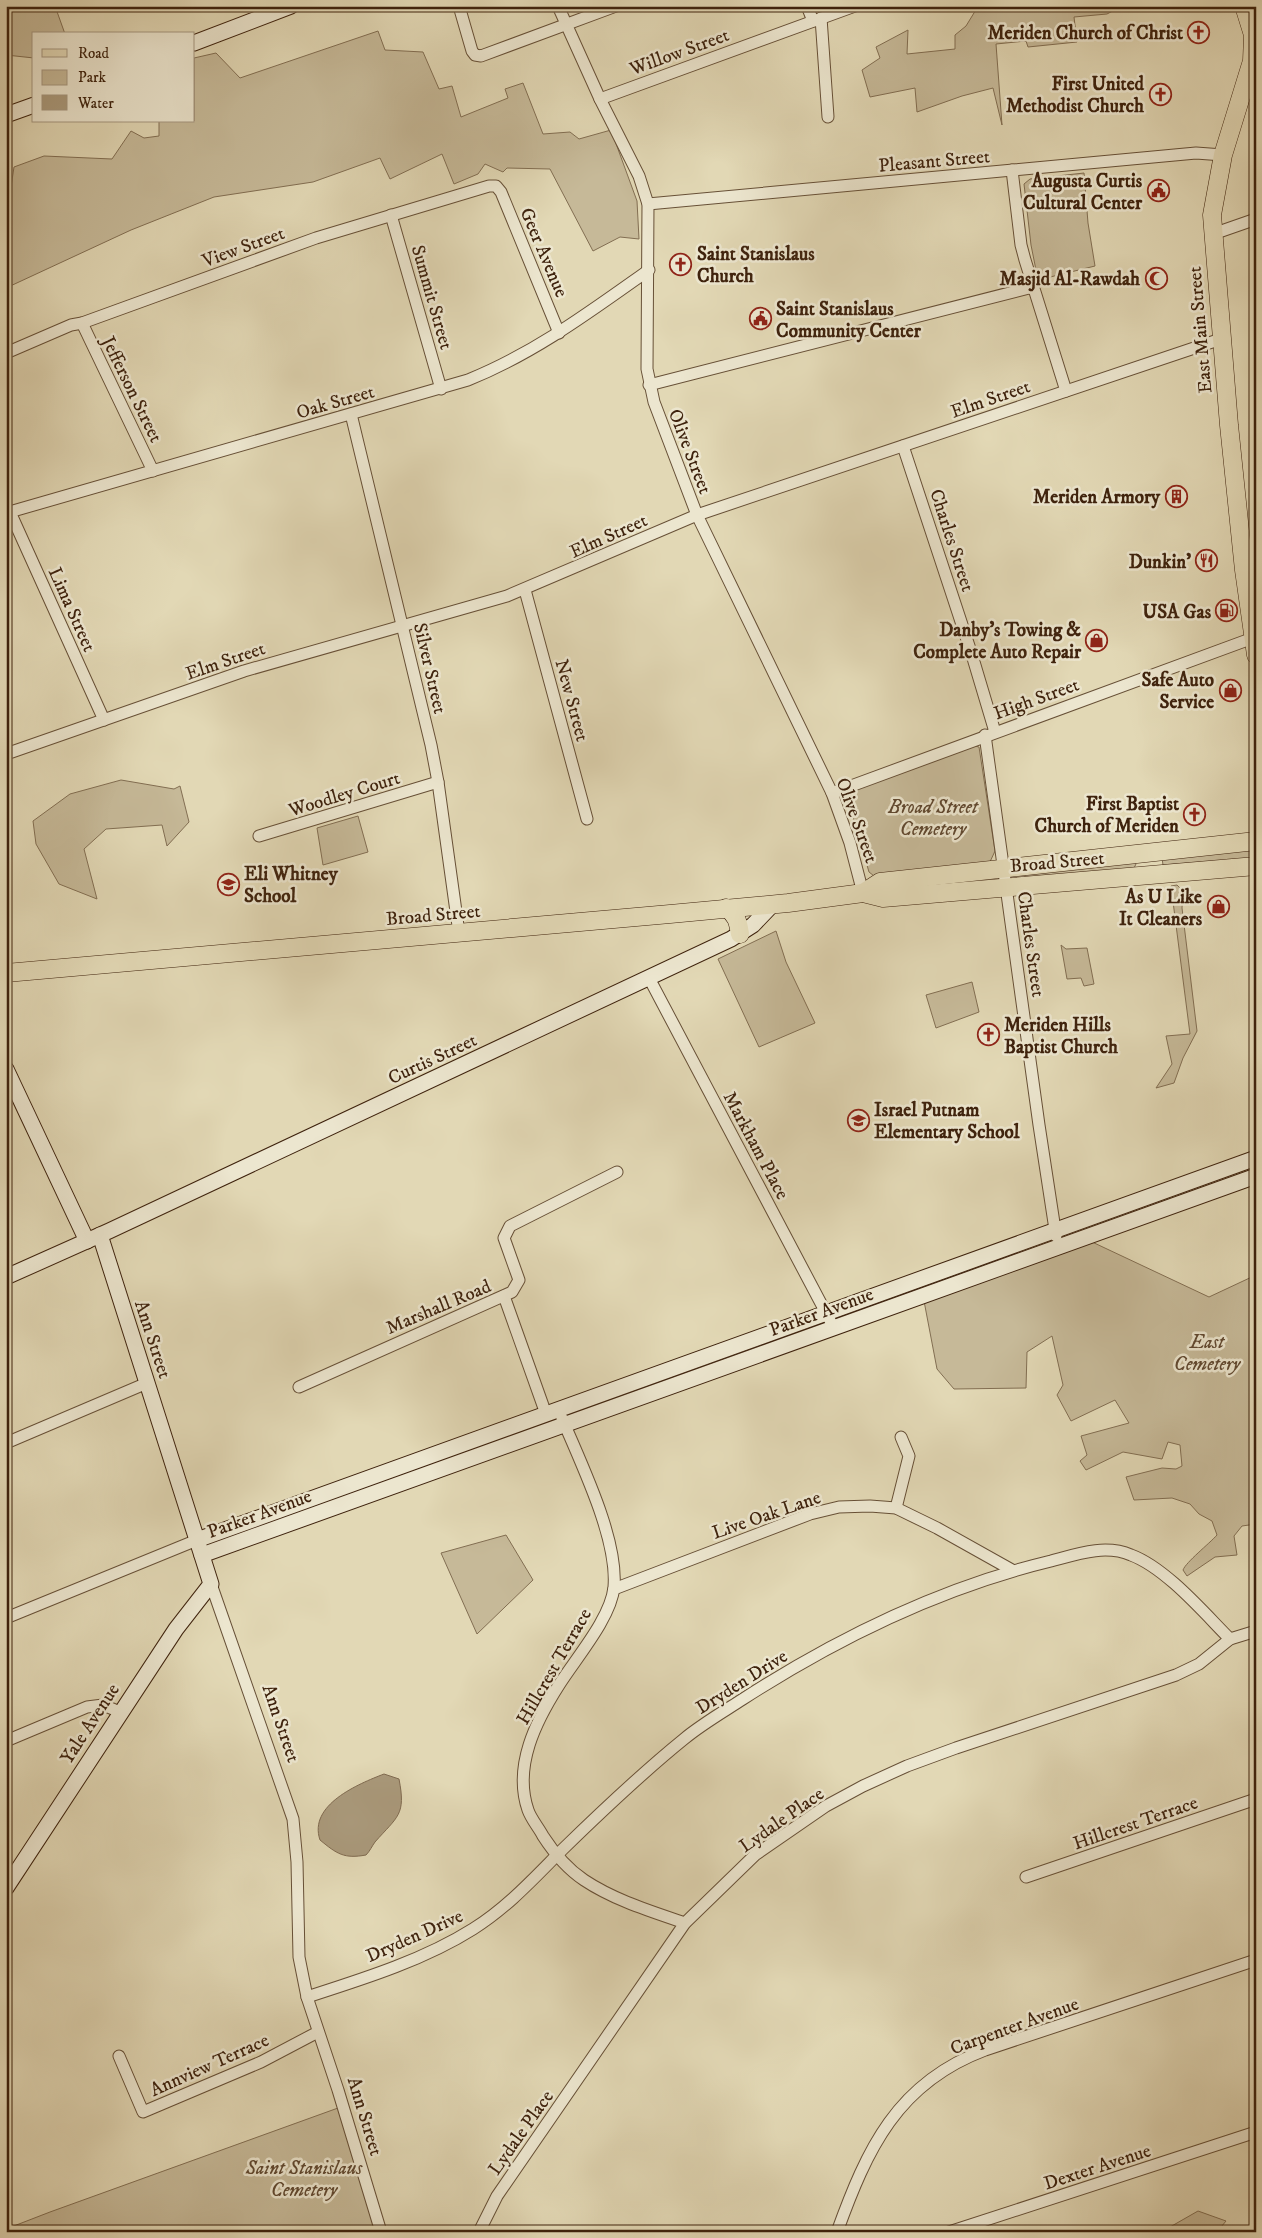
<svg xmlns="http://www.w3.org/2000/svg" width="1262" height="2238" font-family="'IM FELL DW Pica',serif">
<rect width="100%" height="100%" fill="#e2d8b5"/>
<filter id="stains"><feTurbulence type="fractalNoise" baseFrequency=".004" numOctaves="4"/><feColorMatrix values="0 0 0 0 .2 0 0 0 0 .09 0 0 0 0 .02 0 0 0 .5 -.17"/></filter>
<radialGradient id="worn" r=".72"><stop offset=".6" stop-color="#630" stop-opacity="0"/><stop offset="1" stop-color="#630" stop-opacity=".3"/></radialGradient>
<g fill="#c6b998" stroke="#826e52">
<path d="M6 6H55L65 34H34V58L6 55Z"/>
<path d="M983 6H1122L1107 14 1074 17 1077 42 1028 47 1026 41 996 44 1002 125 993 88 962 96 917 112 915 88 870 97 862 70 880 58 876 47 908 30 907 54 955 49V35L966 26 977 8Z"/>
<path d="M378 31 385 50 423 52 439 89 452 86 461 117 508 98 505 89 523 83 543 134 570 132 579 139 611 130 637 201 639 239 620 237 593 251 550 169 507 168 503 172 485 164 478 174 454 184 442 154 390 179 380 158 313 182 214 197 131 230 6 288V191L11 187 14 167 44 156 112 159 131 131 144 138 159 136V121H194V58L216 53 240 78Z"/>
<path d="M1084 173 1088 223 1095 266 1038 280 1031 245 1024 184 1030 179Z"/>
<path d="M975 746 979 747 995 851 989 864 874 876 869 872 846 793Z"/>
<path d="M121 780 174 789 180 786 189 822 167 846 162 825 106 829 84 849 97 899 59 884 36 844 33 821 70 794Z"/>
<path d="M358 816 368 852 323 865 317 828Z"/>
<path d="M1256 847V858L1163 865 1162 858Z"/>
<path d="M1134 861 1136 864 1134 868 1027 879 1025 877V874Z"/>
<path d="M1177 885 1183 891 1182 908 1197 1031 1183 1058 1174 1083 1156 1088 1172 1064 1166 1036 1190 1034 1171 886Z"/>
<path d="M776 931 786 962 815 1023 759 1047 718 959Z"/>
<path d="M1061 945 1066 949 1087 948 1094 984 1084 986 1081 978 1067 979Z"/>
<path d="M972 982 979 1012 936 1028 926 995Z"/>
<path d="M1090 1241 1209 1297 1256 1275V1524L1242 1526 1234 1536 1237 1555 1215 1557 1187 1576 1183 1570C1186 1562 1209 1544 1217 1535L1212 1521 1199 1514 1190 1504 1172 1498 1134 1500 1126 1477 1162 1468 1176 1469 1182 1466 1180 1445 1168 1442 1162 1459 1123 1452 1086 1470 1080 1461 1087 1455 1081 1436 1129 1423 1115 1400 1071 1421 1057 1395 1063 1385 1052 1336 1027 1352 1026 1388 954 1389 937 1369 924 1301Z"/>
<path d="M506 1535 533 1580 477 1634 441 1553Z"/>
<path d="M338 2108 377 2232H6V2229L50 2212Z"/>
<path d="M1198 2211 1226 2221 1217 2232H1147L1163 2231Z"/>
</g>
<path fill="#aa9a7c" stroke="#7f6a50" d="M384 1774 399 1779C406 1815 398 1816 375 1842 372 1846 370 1851 366 1855 344 1859 337 1854 320 1840 308 1805 358 1784 384 1774Z"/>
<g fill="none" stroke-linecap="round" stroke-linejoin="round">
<defs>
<g id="street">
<path d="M459 6 472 51 475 55 481 56 616 6"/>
<path d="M558 6 600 99 639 176 648 204 647 369 654 402 697 515 832 793 850 843 863 893"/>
<path d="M807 6 813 21"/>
<path d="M821 18 828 117"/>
<path d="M600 99 855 6"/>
<path d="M1012 170 1021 245 1025 260 1066 391"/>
<path d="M648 204 1196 153 1223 155"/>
<path d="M391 215 441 389"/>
<path d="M1213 234 1256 219"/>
<path d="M82 323 153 471"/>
<path d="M6 353 71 325 82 323 316 238 489 186H496L501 192 559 333"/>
<path d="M649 385 1033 287"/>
<path d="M351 414 431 745 438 782 459 933"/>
<path d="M903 446 972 655 995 732"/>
<path d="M10 512 104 720"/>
<path d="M6 513 468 380C535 353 591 311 649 270"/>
<path d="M525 590 587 819"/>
<path d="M985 735 1039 1125 1056 1236"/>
<path d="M6 754 244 671 507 596 697 515 1221 339"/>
<path d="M832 793 1253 638"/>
<path d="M259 836 438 782"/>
<path d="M649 978 834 1328"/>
<path d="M504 1296 546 1414"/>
<path d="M299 1387 512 1292 519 1280 504 1238 510 1226 617 1172"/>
<path d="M562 1418C581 1464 618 1538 614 1587 611 1618 576 1658 559 1685 536 1721 513 1766 528 1810 531 1819 539 1828 543 1836 554 1853 566 1868 584 1880 614 1900 650 1911 685 1923"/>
<path d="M6 1443 147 1383"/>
<path d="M896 1508 909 1456 901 1437"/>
<path d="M211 1584 293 1819 297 1862 299 1957 307 1997 338 2090 381 2232"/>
<path d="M614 1589 810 1514 839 1507 870 1506 896 1508 937 1528 1012 1570"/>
<path d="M6 1618 197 1540"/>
<path d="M6 1741 87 1707 103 1705 120 1712"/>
<path d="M1026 1877 1256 1799"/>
<path d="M307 1997C363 1979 424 1960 473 1929 508 1907 534 1878 563 1849 602 1811 642 1773 684 1739 702 1724 723 1712 743 1699 836 1639 943 1587 1051 1561 1077 1554 1105 1544 1131 1555 1166 1568 1204 1613 1230 1639"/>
<path d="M119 2056 143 2112 261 2062 318 2032"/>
<path d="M479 2232 497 2196 685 1923 755 1855 826 1806 863 1786 907 1766 956 1748 1176 1675 1199 1664 1230 1639 1256 1631"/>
<path d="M837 2232C867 2149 897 2083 985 2050L1256 1960"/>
<path d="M949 2232 1256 2132"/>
</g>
<g id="secondary">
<path d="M194 43 291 6"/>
<path d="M6 115 34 105"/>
<path d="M6 1069 87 1241"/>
<path d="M6 1277 109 1231 731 939 753 925 773 904"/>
<path d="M197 1540 1256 1158"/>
<path d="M202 1555 1256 1176"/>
<path d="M6 1888 176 1629 211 1584 100 1235"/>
</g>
<g id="primary">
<path d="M1244 6 1253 35 1252 61 1223 155 1212 215 1229 425 1244 570 1256 655"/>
<path d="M863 893 880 882 1256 841"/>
<path d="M726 908C737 915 738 922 740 934"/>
<path d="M6 973 670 914 788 903 863 893 883 898 1256 866"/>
</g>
</defs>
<use href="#street" stroke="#675037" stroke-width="13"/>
<use href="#secondary" stroke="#3e220d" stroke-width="17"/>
<use href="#primary" stroke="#3e220d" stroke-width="19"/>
<use href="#street" stroke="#ece6cf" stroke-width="11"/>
<use href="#secondary" stroke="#ece6cf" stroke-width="15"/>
<use href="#primary" stroke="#e2d8b5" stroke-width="18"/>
</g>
<defs>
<symbol id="church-ring" viewBox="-11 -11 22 22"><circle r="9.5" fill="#ece6cf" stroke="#8f2418" stroke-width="1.5"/><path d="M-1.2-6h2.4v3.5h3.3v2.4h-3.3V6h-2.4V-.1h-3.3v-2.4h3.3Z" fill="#8f2418"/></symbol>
<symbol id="civic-ring" viewBox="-11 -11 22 22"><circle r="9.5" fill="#ece6cf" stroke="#8f2418" stroke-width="1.5"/><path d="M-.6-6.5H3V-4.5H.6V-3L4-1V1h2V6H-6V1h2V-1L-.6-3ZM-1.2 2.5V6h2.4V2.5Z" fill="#8f2418"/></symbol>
<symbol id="mosque-ring" viewBox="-11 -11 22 22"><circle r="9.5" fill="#ece6cf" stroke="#8f2418" stroke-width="1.5"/><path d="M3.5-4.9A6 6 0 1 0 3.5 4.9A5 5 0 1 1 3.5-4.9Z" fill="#8f2418"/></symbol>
<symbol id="building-ring" viewBox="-11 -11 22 22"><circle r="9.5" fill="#ece6cf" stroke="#8f2418" stroke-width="1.5"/><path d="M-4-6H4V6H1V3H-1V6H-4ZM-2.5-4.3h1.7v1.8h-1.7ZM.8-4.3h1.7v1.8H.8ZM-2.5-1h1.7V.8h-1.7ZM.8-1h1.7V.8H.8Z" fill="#8f2418"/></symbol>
<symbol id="restaurant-ring" viewBox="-11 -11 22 22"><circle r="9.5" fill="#ece6cf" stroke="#8f2418" stroke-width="1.5"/><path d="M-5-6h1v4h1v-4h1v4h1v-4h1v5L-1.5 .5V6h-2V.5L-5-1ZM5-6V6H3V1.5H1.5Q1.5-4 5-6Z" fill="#8f2418"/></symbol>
<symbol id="fuel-ring" viewBox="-11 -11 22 22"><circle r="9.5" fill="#ece6cf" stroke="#8f2418" stroke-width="1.5"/><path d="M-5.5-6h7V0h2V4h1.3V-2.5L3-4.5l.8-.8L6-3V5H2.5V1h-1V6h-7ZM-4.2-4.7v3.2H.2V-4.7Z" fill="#8f2418"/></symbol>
<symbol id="shop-ring" viewBox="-11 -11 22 22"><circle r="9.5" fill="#ece6cf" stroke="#8f2418" stroke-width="1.5"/><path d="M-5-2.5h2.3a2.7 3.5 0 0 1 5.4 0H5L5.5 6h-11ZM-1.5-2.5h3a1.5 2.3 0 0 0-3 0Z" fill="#8f2418"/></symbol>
<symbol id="school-ring" viewBox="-11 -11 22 22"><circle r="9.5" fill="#ece6cf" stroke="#8f2418" stroke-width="1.5"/><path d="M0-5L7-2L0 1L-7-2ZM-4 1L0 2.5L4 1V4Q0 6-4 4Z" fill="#8f2418"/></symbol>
</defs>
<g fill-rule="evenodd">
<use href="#church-ring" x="1186" y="20" width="25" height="25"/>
<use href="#church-ring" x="1148" y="82" width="25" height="25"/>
<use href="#civic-ring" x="1146" y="178" width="25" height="25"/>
<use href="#church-ring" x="668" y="252" width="25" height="25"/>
<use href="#mosque-ring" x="1144" y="266" width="25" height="25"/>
<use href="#civic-ring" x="748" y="306" width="25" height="25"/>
<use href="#building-ring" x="1164" y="484" width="25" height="25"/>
<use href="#restaurant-ring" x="1194" y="548" width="25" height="25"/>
<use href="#fuel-ring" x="1214" y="598" width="25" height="25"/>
<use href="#shop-ring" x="1084" y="628" width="25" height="25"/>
<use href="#shop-ring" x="1218" y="678" width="25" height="25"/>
<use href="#church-ring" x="1182" y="802" width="25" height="25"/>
<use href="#school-ring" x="216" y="872" width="25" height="25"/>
<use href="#shop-ring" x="1206" y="894" width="25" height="25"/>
<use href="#church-ring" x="976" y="1022" width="25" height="25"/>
<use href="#school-ring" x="846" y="1108" width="25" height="25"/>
</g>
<g text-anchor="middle" stroke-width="5" stroke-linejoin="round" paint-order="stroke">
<g font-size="19" font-weight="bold" fill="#3e220d" stroke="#ece6cf" text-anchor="end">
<text x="1183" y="39">Meriden Church of Christ</text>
<text x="1144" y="90">First United<tspan x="1144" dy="22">Methodist Church</tspan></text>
<text x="1142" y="187">Augusta Curtis<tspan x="1142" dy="22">Cultural Center</tspan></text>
<text x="697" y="260" text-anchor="start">Saint Stanislaus<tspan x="697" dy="22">Church</tspan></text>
<text x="1140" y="285">Masjid Al-Rawdah</text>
<text x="776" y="315" text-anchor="start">Saint Stanislaus<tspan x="776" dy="22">Community Center</tspan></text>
<text x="1160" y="503">Meriden Armory</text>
<text x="1191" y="568">Dunkin'</text>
<text x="1211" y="618">USA Gas</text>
<text x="1081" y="636">Danby's Towing &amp;<tspan x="1081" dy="22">Complete Auto Repair</tspan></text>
<text x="1214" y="686">Safe Auto<tspan x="1214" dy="22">Service</tspan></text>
<text x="1179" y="810">First Baptist<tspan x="1179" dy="22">Church of Meriden</tspan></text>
<text x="244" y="880" text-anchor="start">Eli Whitney<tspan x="244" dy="22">School</tspan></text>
<text x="1202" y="903">As U Like<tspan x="1202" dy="22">It Cleaners</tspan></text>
<text x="1004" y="1031" text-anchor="start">Meriden Hills<tspan x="1004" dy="22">Baptist Church</tspan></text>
<text x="874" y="1116" text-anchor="start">Israel Putnam<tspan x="874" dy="22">Elementary School</tspan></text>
</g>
<g font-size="19" fill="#3e220d" stroke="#ece6cf">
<text transform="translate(679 51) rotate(-20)" y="7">Willow Street</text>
<text transform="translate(934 160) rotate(-5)" y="7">Pleasant Street</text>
<text transform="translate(243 246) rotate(-20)" y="7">View Street</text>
<text transform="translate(545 252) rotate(67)" y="7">Geer Avenue</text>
<text transform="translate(433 297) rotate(74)" y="7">Summit Street</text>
<text transform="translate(1199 330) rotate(-95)" y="7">East Main Street</text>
<text transform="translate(133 389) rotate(64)" y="7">Jefferson Street</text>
<text transform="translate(990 398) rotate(-19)" y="7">Elm Street</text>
<text transform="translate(335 401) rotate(-16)" y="7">Oak Street</text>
<text transform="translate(691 451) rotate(69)" y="7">Olive Street</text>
<text transform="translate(608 535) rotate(-24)" y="7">Elm Street</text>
<text transform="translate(953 540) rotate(72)" y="7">Charles Street</text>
<text transform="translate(73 609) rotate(66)" y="7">Lima Street</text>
<text transform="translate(225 660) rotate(-19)" y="7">Elm Street</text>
<text transform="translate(431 668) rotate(77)" y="7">Silver Street</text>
<text transform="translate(1036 698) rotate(-20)" y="7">High Street</text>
<text transform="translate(573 700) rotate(75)" y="7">New Street</text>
<text transform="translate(344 793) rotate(-17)" y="7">Woodley Court</text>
<text transform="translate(858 820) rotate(70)" y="7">Olive Street</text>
<text transform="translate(1057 861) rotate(-5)" y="7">Broad Street</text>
<text transform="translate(433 914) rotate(-5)" y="7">Broad Street</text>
<text transform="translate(1032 944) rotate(82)" y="7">Charles Street</text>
<text transform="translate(432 1058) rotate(-25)" y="7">Curtis Street</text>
<text transform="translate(757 1145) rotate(62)" y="7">Markham Place</text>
<text transform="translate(438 1306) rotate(-23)" y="7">Marshall Road</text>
<text transform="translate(821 1311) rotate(-20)" y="7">Parker Avenue</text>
<text transform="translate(154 1339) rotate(72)" y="7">Ann Street</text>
<text transform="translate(259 1513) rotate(-20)" y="7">Parker Avenue</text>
<text transform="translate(766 1514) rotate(-19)" y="7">Live Oak Lane</text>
<text transform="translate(553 1666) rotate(-60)" y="7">Hillcrest Terrace</text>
<text transform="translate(741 1681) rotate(-32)" y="7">Dryden Drive</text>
<text transform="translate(89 1723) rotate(-57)" y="7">Yale Avenue</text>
<text transform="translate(282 1723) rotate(71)" y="7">Ann Street</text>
<text transform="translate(781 1819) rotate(-35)" y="7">Lydale Place</text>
<text transform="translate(1135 1822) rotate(-19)" y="7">Hillcrest Terrace</text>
<text transform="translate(414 1935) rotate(-24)" y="7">Dryden Drive</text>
<text transform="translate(1014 2025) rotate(-20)" y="7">Carpenter Avenue</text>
<text transform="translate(209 2064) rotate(-24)" y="7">Annview Terrace</text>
<text transform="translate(366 2116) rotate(73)" y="7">Ann Street</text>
<text transform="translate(520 2132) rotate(-55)" y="7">Lydale Place</text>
<text transform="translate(1097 2166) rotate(-18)" y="7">Dexter Avenue</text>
</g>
<g font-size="19" font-style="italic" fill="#604830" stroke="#ece6cf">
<text x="933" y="813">Broad Street<tspan x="933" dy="22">Cemetery</tspan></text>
<text x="1207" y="1348">East<tspan x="1207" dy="22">Cemetery</tspan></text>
<text x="304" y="2174">Saint Stanislaus<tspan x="304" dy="22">Cemetery</tspan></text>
</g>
</g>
<rect width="1262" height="2238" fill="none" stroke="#e2d8b5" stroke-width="25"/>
<rect x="8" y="8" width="1247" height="2223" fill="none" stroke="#3e220d" stroke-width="2.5"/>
<rect x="12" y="12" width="1237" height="2213" fill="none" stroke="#3e220d"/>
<rect x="32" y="32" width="162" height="90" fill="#ece6cf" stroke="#a69881"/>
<rect x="42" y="49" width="25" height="8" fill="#e2d8b5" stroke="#a69881"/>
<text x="78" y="58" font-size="15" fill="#3e220d">Road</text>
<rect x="42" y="70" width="25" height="15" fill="#c6b998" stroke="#a69881"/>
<text x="78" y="82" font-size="15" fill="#3e220d">Park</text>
<rect x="42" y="95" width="25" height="15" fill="#aa9a7c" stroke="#a69881"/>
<text x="78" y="108" font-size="15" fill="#3e220d">Water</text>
<rect width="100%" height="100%" filter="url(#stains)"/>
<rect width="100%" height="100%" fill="url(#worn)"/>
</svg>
